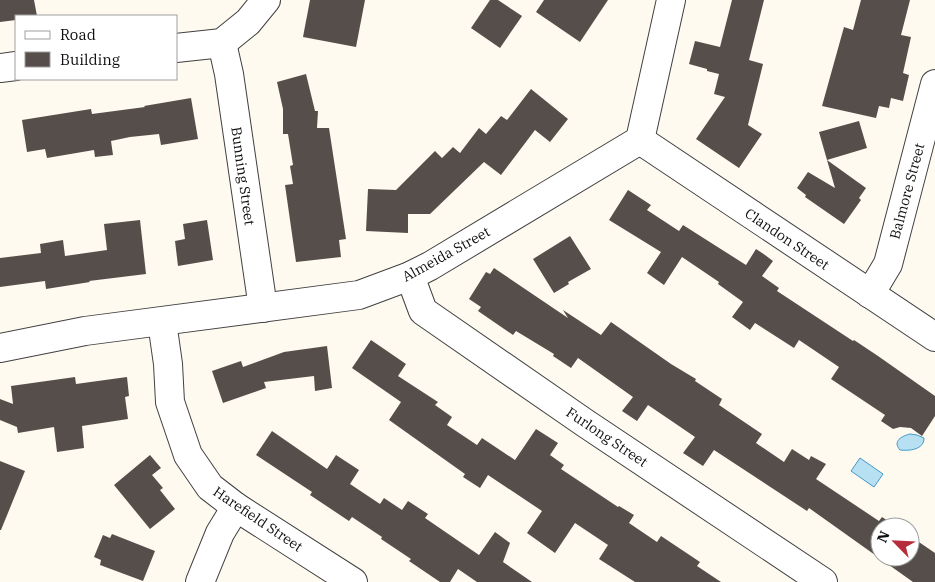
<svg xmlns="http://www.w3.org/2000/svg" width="935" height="582" font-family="'IBM Plex Serif',serif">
<rect width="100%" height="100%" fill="#fefaef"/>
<g fill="#b7e0f3" stroke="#4199c7">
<path d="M910 434 917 435 924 438C924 450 909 451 900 450 892 441 902 436 910 434Z"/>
<path d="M860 458 883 474 874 487 851 471Z"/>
</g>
<g fill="#564e4b">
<path d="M0 0H34L37 16H16V20L0 22Z"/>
<path d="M310 0H365L356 47 303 37Z"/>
<path d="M490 0H498L522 16 500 48 471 28Z"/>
<path d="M544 0H608L580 42 536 12Z"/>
<path d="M732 0H764L749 60 763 64 748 125 762 134 739 168 696 139 725 97 714 94 719 74 707 71V69L689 64 695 41 720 47Z"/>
<path d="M861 0H910L901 35 911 37 903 73 909 75 903 101 891 98 889 108 879 106 876 118 822 106 844 27 853 30Z"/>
<path d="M306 74 315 111H318L317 128H329L346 239 339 240 341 257 296 262 285 185 293 184 290 166 293 165 288 134H283V109L277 82Z"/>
<path d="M531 89 568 119 550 142 535 130 501 175 484 162 430 214H408V233L366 231 368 189 396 190 435 151 442 158 453 147 460 153 479 128 486 134 501 116 507 120Z"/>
<path d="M191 98 198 139 161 145 159 134 130 137 111 141 113 155 95 157 94 150 47 158 45 149 27 152 22 120 91 109 92 114 145 107 144 106Z"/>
<path d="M859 121 867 148 827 160 866 188 859 198 861 200 844 224 805 197 806 195 797 188 808 172 835 188 819 132Z"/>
<path d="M628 190 651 205 647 210 679 231 683 225 746 265 756 249 765 255 773 261 762 276 779 288 777 291 853 341 854 340 878 356 935 396V416L922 436 911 428 900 427 893 429 881 421 885 415 831 379 839 367 799 340 794 348 755 323 750 330 732 317 743 302 718 284 719 282 682 257 664 285 647 273 661 252 609 220Z"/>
<path d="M140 220 146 274 89 281 90 282 46 289 45 281 0 287V258L41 253 40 244 63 240 65 256 107 250 104 224Z"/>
<path d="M207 220 213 260 178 266 175 241 185 239 183 224Z"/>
<path d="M570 236 591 269 568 282 569 284 554 293 533 259Z"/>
<path d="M494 268 568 318 563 310 601 335 611 322 671 364 696 379 695 381 722 399 719 405 762 434 756 443 784 462 792 449 809 460 811 456 826 464 816 479 879 521 882 517 897 527H880V557H910V536L935 553V582H913L809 508 807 511 714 450 703 466 683 453 695 437 676 424 648 405 637 421 622 411 633 397 578 358 571 368 553 356 554 354 516 331 513 335 478 311 481 307 469 299 486 272 490 274Z"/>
<path d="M371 340 406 364 398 376 438 402 435 405 452 417 447 425 477 445 482 438 515 460 536 429 558 443 550 455 564 465 561 469 618 507 619 506 634 515 629 523 657 542 661 536 700 562 697 566 721 582H635L599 559 608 545 575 523 555 553 527 533 542 511 488 475 480 488 463 477 465 474 389 420 401 402 352 368Z"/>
<path d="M327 346 332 388 315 391 314 376 264 382 266 388 223 403 212 371 241 361 243 367 284 352Z"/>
<path d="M75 377 76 384 127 377 129 396 125 397 128 419 82 426 84 448 57 452 54 427 18 433 17 427 0 420V399L13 404 11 386Z"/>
<path d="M272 431 327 469 336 455 359 470 350 484 380 504 384 498 402 510 408 501 428 514 425 518 479 555 495 532 510 543 503 562 532 582H477L458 569 450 582H440L409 561 411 559 381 539 382 537 352 517 349 521 310 495 312 492 256 455Z"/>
<path d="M150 455 161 468 152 475 163 488 160 490 175 509 150 529 114 485Z"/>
<path d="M0 461 25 471 1 530H0Z"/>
<path d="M112 534 155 551 143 581 100 565 101 560 94 557 103 535 110 538Z"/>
</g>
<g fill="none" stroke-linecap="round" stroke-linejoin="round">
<defs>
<g id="minor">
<path d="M222 43 229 74 263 308"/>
<path d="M176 48 222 43 248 22 266 0"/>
<path d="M0 68 16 66"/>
<path d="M640 140 935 337"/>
<path d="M410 276 423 311 585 423 823 582"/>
<path d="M870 294 888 264 935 84"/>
<path d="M162 322 168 364 170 402 188 455 210 487 236 507 353 582"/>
<path d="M0 348 85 331 359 295 410 276 430 266 640 140 671 0"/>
<path d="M200 582 220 533 236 507"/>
</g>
</defs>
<use href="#minor" stroke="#414141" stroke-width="30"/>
<use href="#minor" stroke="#fff" stroke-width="28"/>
</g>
<g text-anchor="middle" stroke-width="5" stroke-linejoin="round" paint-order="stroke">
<g font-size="14" fill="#0e0e0e" stroke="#fff">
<text transform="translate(243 176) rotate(82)" y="5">Bunning Street</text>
<text transform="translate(907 191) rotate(-75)" y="5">Balmore Street</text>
<text transform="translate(787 239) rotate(34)" y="5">Clandon Street</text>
<text transform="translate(446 254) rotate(-29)" y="5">Almeida Street</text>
<text transform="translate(607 437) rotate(34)" y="5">Furlong Street</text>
<text transform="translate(258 519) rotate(34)" y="5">Harefield Street</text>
</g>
</g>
<rect x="15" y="15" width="162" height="65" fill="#ffffff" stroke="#9f9f9f"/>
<rect x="25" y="31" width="25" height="8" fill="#ffffff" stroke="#9f9f9f"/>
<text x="60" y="40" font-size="15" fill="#0e0e0e">Road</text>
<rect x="25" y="52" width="25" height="15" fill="#564e4b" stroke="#9f9f9f"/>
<text x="60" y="65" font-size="15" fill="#0e0e0e">Building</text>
<g transform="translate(895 542) rotate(294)"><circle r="24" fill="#ffffff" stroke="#9f9f9f"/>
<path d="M0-4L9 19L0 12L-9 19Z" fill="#b72c3b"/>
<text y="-8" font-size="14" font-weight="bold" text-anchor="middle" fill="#0e0e0e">N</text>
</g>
</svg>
